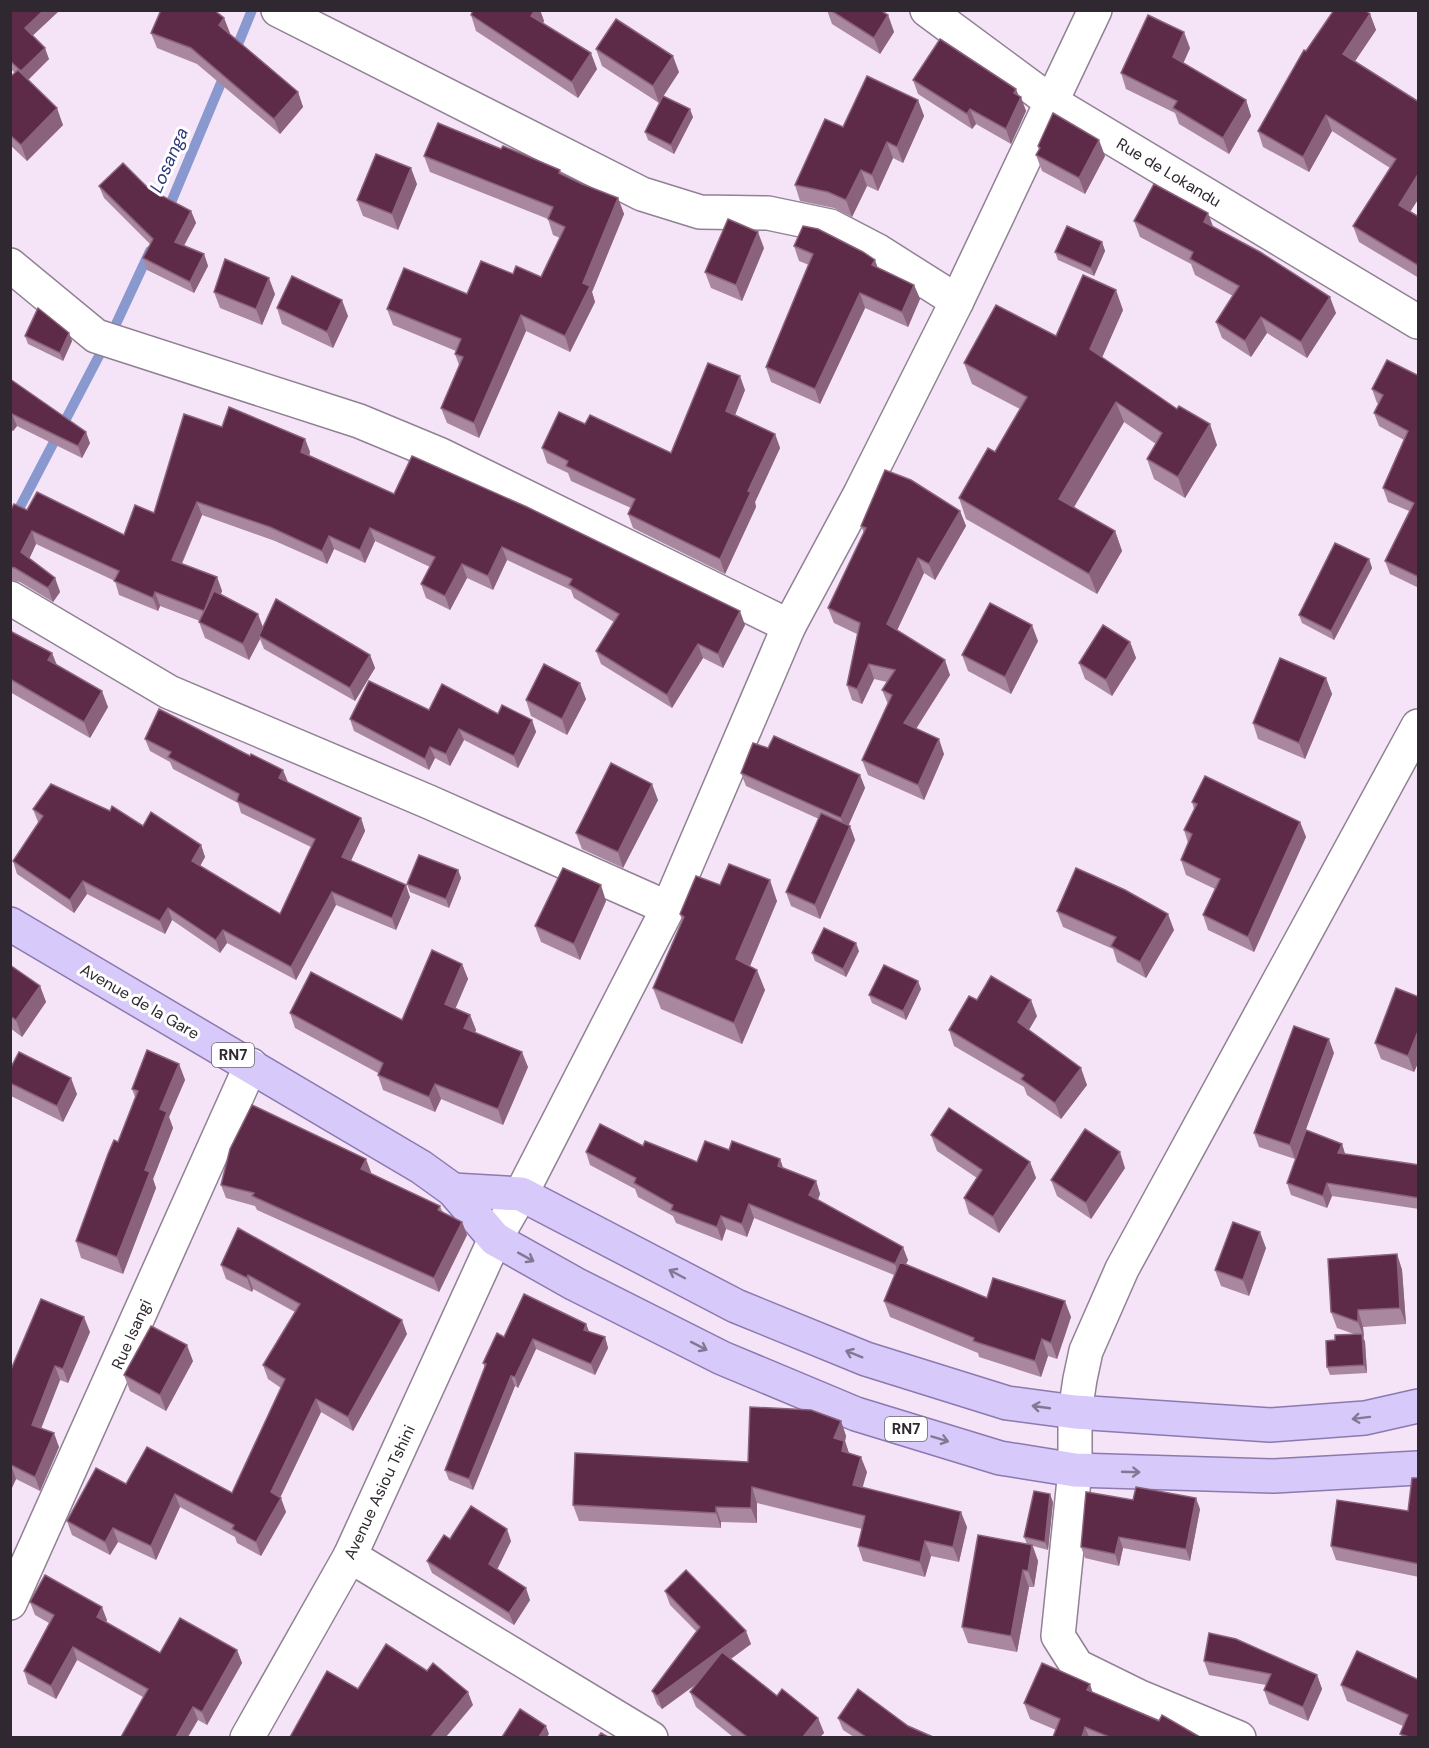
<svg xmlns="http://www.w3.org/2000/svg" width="1429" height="1748" font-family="'DM Sans',sans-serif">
<rect width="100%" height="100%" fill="#f5e3f7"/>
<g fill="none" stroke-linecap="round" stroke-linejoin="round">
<g stroke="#8998ce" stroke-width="10">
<path d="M234 54 252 10"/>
<path d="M167 212 226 71"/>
<path d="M116 324 150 251"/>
<path d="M10 526 101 352"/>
</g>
<defs>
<g id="minor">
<path d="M278 10 642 194 700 212 768 213 830 226 878 251 957 301"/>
<path d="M927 10 1050 101 1418 322"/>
<path d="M10 265 96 336 359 421 441 455 789 626"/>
<path d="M10 598 169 692 429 802 668 908"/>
<path d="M350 1556 651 1738"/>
<path d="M10 1603 251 1065"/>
<path d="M247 1738 350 1556 495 1239 521 1194 668 908 789 626 860 494 957 301 1095 10"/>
<path d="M1239 1738 1140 1697 1077 1666 1058 1636 1075 1470V1412L1080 1379 1086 1351 1122 1269 1418 726"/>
</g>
<g id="primary">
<path d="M10 924 421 1167 453 1190 495 1239 575 1284 722 1358 856 1414 1000 1458 1075 1470 1274 1476 1418 1468"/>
<path d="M453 1190 521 1194 736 1306 866 1359 1007 1403 1075 1412 1270 1425 1365 1418 1418 1406"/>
</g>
</defs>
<use href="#minor" stroke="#908193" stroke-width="36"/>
<use href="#primary" stroke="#8b79b0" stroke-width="36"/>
<use href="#minor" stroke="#fff" stroke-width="33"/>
<use href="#primary" stroke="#d7c9f9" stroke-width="33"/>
</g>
<g fill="#a9879f">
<path d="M10 10H60L32 36 49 59 28 80 63 125 27 161 10 145V77L15 73 10 68Z"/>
<path d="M535 10H540L544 21 543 23 597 69 578 98 476 31 471 15Z"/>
<path d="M827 10H880L888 15 894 32 880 54 832 24Z"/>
<path d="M1370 14 1376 30 1355 61 1419 102V198L1410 212 1419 217V278L1359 242 1353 226 1390 168 1332 131 1309 172 1263 147 1258 131 1306 51Z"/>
<path d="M224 18 230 34 298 92 303 107 280 134 197 64 157 48 151 33Z"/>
<path d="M1190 48 1183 63 1246 100 1251 116 1229 154 1179 124 1175 113 1126 89 1121 73Z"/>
<path d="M596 49 679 72 663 96 693 117 674 154 648 140 645 132 663 97 659 103 602 66Z"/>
<path d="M913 80 1019 96 1026 111 1011 144 976 124 972 129 918 94Z"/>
<path d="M918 100 924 116 903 163 893 158 878 191 867 186 852 217 834 208 800 201 795 185 843 127Z"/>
<path d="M1038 146 1105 156 1085 194 1042 171 1036 155 1039 150Z"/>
<path d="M501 149 560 170 561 174 582 184 618 198 624 214 592 292 595 302 570 352 526 331 479 438 447 423 441 408 459 365 455 354 456 351 393 325 387 309 467 294 513 274 541 277 560 238 553 235 548 219 430 172 424 156Z"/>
<path d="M417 184 398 230 363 216 357 200Z"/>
<path d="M99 186 149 189 191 211 196 223 184 246 204 254 208 266 194 293 147 270 143 258 150 244 104 198Z"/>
<path d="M1134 221 1214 228 1336 313 1307 358 1267 333 1251 357 1222 338 1216 322 1233 296 1195 275 1191 264 1140 237Z"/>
<path d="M1102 242 1105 251 1094 276 1058 260 1055 252Z"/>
<path d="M794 246 877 267 914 285 920 299 908 327 865 308 820 404 771 382 766 367 809 265 799 261Z"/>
<path d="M764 248 742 301 711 288 705 272Z"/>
<path d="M214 292 275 294 262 325 220 308Z"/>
<path d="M277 308 348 316 333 348 282 324Z"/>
<path d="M1123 310 1102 357 1217 445 1185 498 1154 479 1147 459 1156 444 1124 422 1074 507 1115 531 1122 551 1097 594 966 519 959 498 995 452 1020 409 972 384 964 363 1056 336Z"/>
<path d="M69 333 72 341 63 361 28 344 25 336Z"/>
<path d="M1419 376V588L1390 574 1385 561 1409 511 1388 502 1383 488 1404 440 1379 426 1374 413 1379 404 1377 403 1372 389Z"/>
<path d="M10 379 90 443 82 458 17 426 13 431 10 430Z"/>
<path d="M745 390 735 415 775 434 780 448 755 502 756 507 725 574 633 528 628 514 631 508 571 481 568 473 547 463 542 448 585 424 671 453Z"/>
<path d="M222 427 305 439 310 452 309 456 394 494 745 625 723 668 703 658 672 708 601 664 596 651 614 622 574 598 571 590 507 560 493 590 467 578 450 610 426 598 421 584 430 567 375 541 365 563 334 549 327 564 275 541 202 515 182 564 217 577 222 591 220 595 263 627 370 655 375 668 355 701 264 649 260 639 249 660 205 638 199 622 200 621 160 606 158 611 119 595 115 581 36 544 29 559 55 578 60 592 53 602 20 582 10 580V511L27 510 124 535 154 513Z"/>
<path d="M960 511 966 526 935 580 924 573 897 630 950 675 916 729 944 754 924 800 868 775 862 760 888 704 882 690 887 682 874 679 862 704 852 700 847 685 857 634 834 623 828 608 864 533 861 526Z"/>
<path d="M1369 559 1372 568 1334 640 1302 623 1299 615Z"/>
<path d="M10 631 52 653 57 665 108 707 90 738 10 692Z"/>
<path d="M1038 641 1011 694 968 671 962 655Z"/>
<path d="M1130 642 1136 658 1112 696 1085 679 1079 663Z"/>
<path d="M1326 678 1332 694 1305 759 1258 739 1253 723Z"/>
<path d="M586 699 567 735 531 716 526 700Z"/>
<path d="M429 710 498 714 532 720 536 732 518 768 464 740 450 766 435 758 429 770 354 731 350 719Z"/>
<path d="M145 739 288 783 361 818 365 831 351 860 410 897 396 930 336 905 296 980 227 943 220 953 172 920 165 934 87 894 74 913 17 874 13 861 39 823 38 822 33 809 143 826 201 845 205 857 200 866 280 914 311 847 241 813 238 803 173 769 170 762 150 751Z"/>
<path d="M768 748 860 775 865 788 848 826H850L855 840 820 919 791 906 786 892 819 819 746 786 741 773Z"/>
<path d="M658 800 623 868 582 849 576 833Z"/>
<path d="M1192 802 1300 822 1306 837 1254 952 1208 930 1203 915 1215 889 1186 875 1181 860 1188 843 1184 830 1194 809Z"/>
<path d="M458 870 461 878 449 908 410 892 407 884Z"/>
<path d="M720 885 777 901 750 966 765 990 742 1044 661 1009 653 988 682 921 680 914Z"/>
<path d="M606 901 580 960 541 942 535 926Z"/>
<path d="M1057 911 1174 930 1146 978 1117 962 1113 949 1063 927Z"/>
<path d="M859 951 846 977 815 961 812 953Z"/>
<path d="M462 964 468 979 455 1008 470 1015 476 1030 475 1032 528 1067 503 1125 441 1099 435 1112 383 1090 378 1075V1073L295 1028 290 1013 402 1020Z"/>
<path d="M10 965 40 986 46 1002 22 1037 10 1028Z"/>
<path d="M921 989 906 1020 872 1003 869 995Z"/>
<path d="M1419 997V1061L1414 1072 1381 1059 1375 1043Z"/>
<path d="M977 1000 1037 1016 1029 1030 1087 1085 1061 1119 1027 1095 1024 1087 954 1046 949 1030Z"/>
<path d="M1334 1053 1295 1159 1259 1147 1254 1133Z"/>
<path d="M179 1064 185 1080 169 1117 173 1128 153 1179 156 1188 123 1274 81 1258 76 1241 118 1142 135 1097 132 1089Z"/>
<path d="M10 1069 77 1094 63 1122 11 1096Z"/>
<path d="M931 1135 1030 1162 1036 1178 999 1233 969 1214 964 1198 977 1178 937 1151Z"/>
<path d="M1342 1144 1345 1154 1419 1165V1209L1332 1196 1327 1208 1291 1195 1287 1183Z"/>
<path d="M643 1146 697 1162 729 1150 780 1159 783 1168 816 1181 820 1194 818 1200 908 1260 906 1264 987 1298 1071 1317 1057 1359 1048 1356 1041 1377 979 1357 978 1353 890 1317 884 1301 894 1275 754 1218 747 1237 726 1229 722 1241 676 1223 673 1216 638 1197 635 1189 590 1165 586 1152Z"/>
<path d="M1125 1168 1091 1219 1057 1196 1051 1180Z"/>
<path d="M371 1172 370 1173 440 1206 443 1213 462 1222 467 1235 439 1292 257 1210 255 1206 226 1198 221 1185Z"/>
<path d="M238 1228 407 1334 353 1431 321 1412 280 1498 286 1512 261 1556 237 1543 235 1537 180 1507 156 1560 118 1542 110 1555 72 1535 67 1521 126 1484 232 1493 281 1388 268 1379 263 1365 295 1312 253 1289 252 1292 226 1279 221 1265Z"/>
<path d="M1266 1248 1249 1296 1221 1286 1215 1270Z"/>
<path d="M1397 1254 1402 1270 1406 1324 1363 1327 1364 1338 1363 1337 1365 1342 1367 1373 1330 1375 1327 1367 1335 1340 1354 1334 1337 1328 1331 1312Z"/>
<path d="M586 1324 589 1332 605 1337 608 1348 595 1375 536 1349 518 1388 515 1386 473 1490 449 1480 445 1470 485 1368 483 1363 504 1337Z"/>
<path d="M90 1332 68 1383 60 1380 41 1428 59 1447 40 1491 16 1479 10 1492V1372Z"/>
<path d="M193 1361 166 1411 130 1391 124 1375Z"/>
<path d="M841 1421 846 1436 845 1441 849 1454 867 1472 862 1487 967 1527 959 1562 931 1556 925 1577 863 1561 858 1546 862 1529 757 1503V1523L721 1522V1528L579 1521 573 1505 748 1462Z"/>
<path d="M1419 1478V1577L1336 1560 1331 1546 1408 1511Z"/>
<path d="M1133 1500 1200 1509 1190 1561 1123 1548 1119 1566 1085 1558 1081 1547Z"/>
<path d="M1053 1502 1048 1550 1033 1546 1038 1561 1034 1587H1029L1017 1652 968 1643 962 1627 1027 1544 1024 1537Z"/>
<path d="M450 1539 511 1541 497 1569 530 1600 514 1625 432 1573 427 1561Z"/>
<path d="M665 1591 751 1644 731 1659 777 1696 818 1718 824 1733 820 1737H733L696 1707 690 1692 695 1685 662 1709 657 1704 652 1691 697 1632 670 1605Z"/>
<path d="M30 1602 107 1620 106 1622 160 1653 237 1650 242 1663 207 1725 198 1720 143 1697 77 1660 56 1699 28 1684 24 1671 49 1623 35 1615Z"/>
<path d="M1204 1661 1317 1675 1322 1689 1308 1721 1269 1704 1264 1690 1266 1685 1209 1675Z"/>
<path d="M1419 1680V1737H1402L1400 1734 1403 1726 1347 1701 1341 1685Z"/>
<path d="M1093 1692 1200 1737H1053L1056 1730 1030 1719 1024 1703Z"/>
<path d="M838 1718 908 1726 933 1737H854L843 1730Z"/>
</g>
<g fill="#8b627c">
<path d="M44 10H60L29 39 25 28Z"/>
<path d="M535 10H540L544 21 537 32 531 16Z"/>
<path d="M1370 14 1376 30 1349 70 1343 54Z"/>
<path d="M888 15 894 32 880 54 874 38Z"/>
<path d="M224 18 230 33 225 40 219 25Z"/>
<path d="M1184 32 1190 48 1179 73 1173 57Z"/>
<path d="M45 48 49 59 25 83 21 71Z"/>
<path d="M591 53 597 69 578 98 572 82Z"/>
<path d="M673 56 679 72 659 103 653 86Z"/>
<path d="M1016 89 1020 99 1021 97 1026 111 1011 144 1006 129 1014 93Z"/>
<path d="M298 92 303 107 280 134 274 119Z"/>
<path d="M918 100 924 116 903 163 897 147Z"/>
<path d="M1246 100 1251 116 1229 154 1223 138Z"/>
<path d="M57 108 63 125 27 161 21 145Z"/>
<path d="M690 109 693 117 674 154 671 145Z"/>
<path d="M970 109 976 124 972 129 967 114Z"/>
<path d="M1326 115 1332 131 1309 172 1303 157Z"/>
<path d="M1099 140 1105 156 1085 194 1079 178Z"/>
<path d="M887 142 893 158 878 191 872 175Z"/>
<path d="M411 168 417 184 398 230 392 214Z"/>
<path d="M861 170 867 186 852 217 846 200Z"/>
<path d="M1419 173V198L1404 221 1399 205Z"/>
<path d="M618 198 624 214 592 292 595 302 570 352 565 336 583 283Z"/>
<path d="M191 211 196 223 179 254 175 242Z"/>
<path d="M1208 213 1214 229 1204 222Z"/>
<path d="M758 232 764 248 742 301 736 285Z"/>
<path d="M1102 242 1105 251 1094 276 1091 268Z"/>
<path d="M204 254 208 266 194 293 190 282Z"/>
<path d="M875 260 880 274 872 265Z"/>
<path d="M269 278 275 294 262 325 256 309Z"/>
<path d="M914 285 920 299 908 327 902 312Z"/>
<path d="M1116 290 1123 310 1097 369 1090 349Z"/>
<path d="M860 293 865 308 820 404 815 389Z"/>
<path d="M1330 297 1336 313 1307 358 1301 342Z"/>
<path d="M342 300 348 316 333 348 327 332Z"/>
<path d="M521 315 526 331 479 438 474 423Z"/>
<path d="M1261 317 1267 333 1251 357 1245 341Z"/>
<path d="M69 333 72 341 63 361 60 353Z"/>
<path d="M740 376 745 390 731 425 726 411Z"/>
<path d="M1116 402 1124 422 1067 519 1059 499Z"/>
<path d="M12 414 17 426 13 431 10 425V417Z"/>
<path d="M1210 424 1217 445 1185 498 1178 477Z"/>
<path d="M86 432 90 443 82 458 78 446Z"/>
<path d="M775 434 780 448 755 502 756 507 725 574 720 559 748 491Z"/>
<path d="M305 439 310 452 306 466 301 452Z"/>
<path d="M197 502 202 515 177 574 172 560Z"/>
<path d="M960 511 966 526 935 580 929 564Z"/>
<path d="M370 528 375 541 365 563 360 550Z"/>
<path d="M32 531 36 544 26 566 21 552Z"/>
<path d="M1115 531 1122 551 1097 594 1089 574Z"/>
<path d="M329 536 334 549 327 564 322 551Z"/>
<path d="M502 547 507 560 493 590 488 576Z"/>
<path d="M918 558 924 573 893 639 887 624Z"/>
<path d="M1369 559 1372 568 1334 640 1331 631Z"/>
<path d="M462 564 467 578 450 610 445 596Z"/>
<path d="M217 577 222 591 209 625 204 611Z"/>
<path d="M55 578 60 592 53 602 48 588Z"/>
<path d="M155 592 160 606 158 611 153 598Z"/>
<path d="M740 611 745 625 723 668 718 654Z"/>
<path d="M258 614 264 630 259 636 260 639 249 660 243 644Z"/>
<path d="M1032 625 1038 641 1011 694 1005 677Z"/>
<path d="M1130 642 1136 658 1112 696 1106 680Z"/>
<path d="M698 644 703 658 672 708 667 695Z"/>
<path d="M52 653 58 669 48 660Z"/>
<path d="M370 655 375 668 355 701 350 688Z"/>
<path d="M945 660 950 675 910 738 904 723Z"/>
<path d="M869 664 874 679 862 704 857 689Z"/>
<path d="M1326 678 1332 694 1305 759 1299 743Z"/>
<path d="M580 683 586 699 567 735 562 719Z"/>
<path d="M102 691 108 707 90 738 84 722Z"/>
<path d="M532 720 536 732 518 768 514 756Z"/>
<path d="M459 729 464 740 450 766 446 754Z"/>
<path d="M939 739 944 754 924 800 918 785Z"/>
<path d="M430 747 435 758 429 770 425 759Z"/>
<path d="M283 770 288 782 279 778Z"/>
<path d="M860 775 865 788 846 831 841 818Z"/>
<path d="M652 784 658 800 623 868 618 852Z"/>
<path d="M361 818 365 831 347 869 342 857Z"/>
<path d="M1300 822 1306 837 1254 952 1248 937Z"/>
<path d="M850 826 855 840 820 919 815 905Z"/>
<path d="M201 845 205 857 196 873 192 861Z"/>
<path d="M458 870 461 878 449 908 446 899Z"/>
<path d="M770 880 777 901 744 980 736 959Z"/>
<path d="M83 881 87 894 74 913 70 900Z"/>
<path d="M406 885 410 897 396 930 392 918Z"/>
<path d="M601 885 606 901 580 960 574 944Z"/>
<path d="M332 892 336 905 296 980 291 967Z"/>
<path d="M168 908 172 920 165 934 160 921Z"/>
<path d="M1168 914 1174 930 1146 978 1140 962Z"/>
<path d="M223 930 227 943 220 953 216 940Z"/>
<path d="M856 943 859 951 846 977 843 969Z"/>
<path d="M462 964 468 979 451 1019 445 1004Z"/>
<path d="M757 970 765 990 742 1044 734 1023Z"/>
<path d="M918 981 921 989 906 1020 903 1011Z"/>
<path d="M40 986 46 1002 22 1037 16 1020Z"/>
<path d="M1031 1000 1037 1016 1024 1038 1018 1022Z"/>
<path d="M470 1015 476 1030 470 1043 464 1028Z"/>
<path d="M1419 1029V1061L1414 1072 1408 1056Z"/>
<path d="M1329 1039 1334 1053 1295 1159 1290 1145Z"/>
<path d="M522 1052 528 1067 503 1125 498 1109Z"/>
<path d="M179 1064 185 1080 169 1117 173 1128 153 1179 156 1188 123 1274 117 1257 145 1170 160 1109Z"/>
<path d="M1081 1068 1087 1085 1061 1119 1055 1103Z"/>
<path d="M71 1078 77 1094 63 1122 57 1106Z"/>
<path d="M435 1084 441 1099 435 1112 429 1097Z"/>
<path d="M1342 1144 1346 1157 1338 1153Z"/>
<path d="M1120 1152 1125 1168 1091 1219 1086 1203Z"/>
<path d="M366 1159 371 1172 366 1183 361 1169Z"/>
<path d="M780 1159 785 1173 778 1166Z"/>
<path d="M1030 1162 1036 1178 999 1233 993 1217Z"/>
<path d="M816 1181 820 1194 813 1209 809 1195Z"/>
<path d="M1327 1183 1332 1196 1327 1208 1323 1196Z"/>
<path d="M749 1204 754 1218 747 1237 742 1224Z"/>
<path d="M721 1216 726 1229 722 1241 717 1227Z"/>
<path d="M462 1222 467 1235 439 1292 434 1278Z"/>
<path d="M1260 1232 1266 1248 1249 1296 1243 1280Z"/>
<path d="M903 1247 908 1260 899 1277 895 1264Z"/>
<path d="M1397 1254 1402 1270 1406 1324 1400 1308Z"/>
<path d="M248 1275 253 1289 252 1292 247 1278Z"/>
<path d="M1065 1301 1071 1317 1057 1359 1051 1343Z"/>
<path d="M1358 1310 1363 1327 1364 1338 1358 1322Z"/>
<path d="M84 1317 90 1332 68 1383 63 1369Z"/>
<path d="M402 1320 407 1334 353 1431 348 1417Z"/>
<path d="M586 1324 590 1334 584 1330Z"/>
<path d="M1362 1334 1365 1342 1367 1373 1364 1365Z"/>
<path d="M605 1337 608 1348 595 1375 591 1364Z"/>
<path d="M533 1339 536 1349 518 1388 515 1377Z"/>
<path d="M1042 1339 1048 1356 1041 1377 1035 1361Z"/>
<path d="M187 1345 193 1361 166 1411 160 1395Z"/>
<path d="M55 1366 60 1380 37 1439 32 1425Z"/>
<path d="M511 1376 515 1386 473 1490 469 1479Z"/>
<path d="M316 1399 321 1412 276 1506 271 1492Z"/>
<path d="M841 1421 846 1436 845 1441 850 1456 847 1467 834 1438Z"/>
<path d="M54 1433 59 1447 40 1491 35 1477Z"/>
<path d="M861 1457 867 1472 859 1500 853 1485Z"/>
<path d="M11 1465 16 1479 10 1492V1466Z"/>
<path d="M752 1487 757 1503V1523L751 1508Z"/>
<path d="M175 1494 180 1507 156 1560 151 1546Z"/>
<path d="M1050 1494 1053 1502 1048 1550 1045 1542Z"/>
<path d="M281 1498 286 1512 261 1556 256 1542Z"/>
<path d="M1196 1498 1200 1509 1190 1561 1186 1549Z"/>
<path d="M716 1507 721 1522V1528L716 1513Z"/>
<path d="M961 1512 967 1527 959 1562 953 1547Z"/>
<path d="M113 1528 118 1542 110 1555 105 1542Z"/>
<path d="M507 1529 511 1541 494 1576 489 1564Z"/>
<path d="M1119 1537 1123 1548 1119 1566 1115 1554Z"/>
<path d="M925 1541 931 1556 925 1577 920 1562Z"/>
<path d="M1032 1545 1038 1561 1034 1587 1028 1571Z"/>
<path d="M1023 1570 1029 1587 1017 1652 1011 1636Z"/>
<path d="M526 1588 530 1600 514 1625 509 1613Z"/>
<path d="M102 1607 107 1620 102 1630 97 1617Z"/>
<path d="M746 1631 751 1644 662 1709 657 1696Z"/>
<path d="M73 1647 77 1660 56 1699 51 1686Z"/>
<path d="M237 1650 242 1663 207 1725 202 1712Z"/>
<path d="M1317 1675 1322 1689 1308 1721 1303 1707Z"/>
<path d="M1090 1684 1095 1700 1087 1690Z"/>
<path d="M468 1692 473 1705 446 1737H431Z"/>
<path d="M193 1707 198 1720 188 1737H176Z"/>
<path d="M818 1718 824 1733 820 1737H803Z"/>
<path d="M546 1726 549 1734 547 1737H539Z"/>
<path d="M1085 1727 1089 1737H1082Z"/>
</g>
<g fill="#5d2b47" stroke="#8b627c" stroke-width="1.5">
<path d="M10 10H44L25 28 45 48 21 71 10 61Z"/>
<path d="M161 10H214L224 18 219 25 298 92 274 119 191 48 151 33Z"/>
<path d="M473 10H535L531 16 591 53 572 82 471 15Z"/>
<path d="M830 10H880L888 15 874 38Z"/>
<path d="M1334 10H1365L1370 14 1343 54 1419 102V173L1399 205 1419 217V266L1353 226 1396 159 1326 115 1303 157 1258 131 1304 50 1306 51Z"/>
<path d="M1148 15 1184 32 1173 57 1246 100 1223 138 1173 108 1177 101 1121 73Z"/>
<path d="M616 19 673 56 653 86 596 49Z"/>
<path d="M940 39 1016 89 1014 93 1021 97 1006 129 970 109 967 114 913 80Z"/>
<path d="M18 70 57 108 21 145 10 135V77Z"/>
<path d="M867 76 918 100 897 147 887 142 872 175 861 170 846 200 828 192 795 185 825 119 843 127Z"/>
<path d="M663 96 690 109 671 145 645 132Z"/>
<path d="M1053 113 1099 140 1079 178 1036 155 1040 148 1038 146Z"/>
<path d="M438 123 501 149 503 146 560 170 559 173 582 184 618 198 583 283 590 286 565 336 521 315 474 423 441 408 463 357 455 354 461 339 387 309 404 268 467 294 481 261 513 274 516 266 541 277 565 227 548 219 553 207 424 156Z"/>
<path d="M376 154 411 168 392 214 357 200Z"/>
<path d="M123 163 149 189 191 211 175 242 204 254 190 282 143 258 153 239 99 186Z"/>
<path d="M1154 184 1208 213 1204 222 1260 252 1330 297 1301 342 1261 317 1245 341 1216 322 1239 286 1190 259 1193 252 1134 221Z"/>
<path d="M728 219 758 232 736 285 705 272Z"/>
<path d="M803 226 818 229 863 252 875 260 872 265 914 285 902 312 860 293 815 389 766 367 813 254 794 246Z"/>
<path d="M1067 226 1102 242 1091 268 1055 252Z"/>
<path d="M225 259 269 278 256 309 214 292Z"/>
<path d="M1083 275 1116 290 1090 349 1177 409 1179 406 1210 424 1178 477 1147 459 1162 433 1116 402 1059 499 1115 531 1089 574 959 498 988 448 995 452 1027 397 964 363 996 305 1056 336Z"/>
<path d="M292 276 342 300 327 332 277 308Z"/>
<path d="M38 308 69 333 60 353 25 336Z"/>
<path d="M1387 360 1419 376V577L1385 561 1414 503 1383 488 1408 431 1374 413 1383 395 1372 389Z"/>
<path d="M708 363 740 376 726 411 775 434 748 491 751 492 720 559 628 514 635 499 566 466 568 461 542 448 559 412 585 424 590 415 671 453Z"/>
<path d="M10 379 86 432 78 446 12 414 10 417Z"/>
<path d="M229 407 305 439 301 452 394 494 412 456 527 507 740 611 718 654 698 644 667 695 596 651 619 614 569 585 572 579 502 547 488 576 462 564 445 596 421 584 435 557 370 528 360 550 329 536 322 551 270 527 197 502 172 560 217 577 204 611 155 592 153 598 114 581 119 571 32 531 21 552 55 578 48 588 15 568 10 567V511L14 504 27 510 37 492 124 535 135 505 154 513 184 414 222 427Z"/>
<path d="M885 470 911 480 960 511 929 564 918 558 887 624 945 660 904 723 939 739 918 785 862 760 892 695 882 690 895 670 869 664 857 689 847 685 860 623 828 608 866 528 861 526Z"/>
<path d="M1335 543 1369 559 1331 631 1299 615Z"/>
<path d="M214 591 258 614 243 644 199 622Z"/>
<path d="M276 599 370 655 350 688 259 636Z"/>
<path d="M990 603 1032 625 1005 677 962 655Z"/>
<path d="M1103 625 1130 642 1106 680 1079 663Z"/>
<path d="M10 631 52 653 48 660 102 691 84 722 10 679Z"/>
<path d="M1280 658 1326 678 1299 743 1253 723Z"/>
<path d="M544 664 580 683 562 719 526 700Z"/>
<path d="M369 681 429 710 442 684 498 714 502 705 532 720 514 756 459 729 446 754 430 747 425 759 350 719Z"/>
<path d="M159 709 250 756 251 754 283 770 279 778 361 818 342 857 406 885 392 918 332 892 291 967 223 930 216 940 168 908 160 921 83 881 70 900 13 861 43 816 33 809 51 784 110 811 112 806 143 826 151 812 201 845 192 861 280 914 315 839 237 801 239 794 168 757 171 752 145 739Z"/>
<path d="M774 736 860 775 841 818 741 773 753 743 768 748Z"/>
<path d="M611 763 652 784 618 852 576 833Z"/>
<path d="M1205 776 1300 822 1248 937 1203 915 1220 879 1181 860 1192 834 1184 830 1197 804 1192 802Z"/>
<path d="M821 813 850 826 815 905 786 892Z"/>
<path d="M419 855 458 870 446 899 407 884Z"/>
<path d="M729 864 770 880 736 959 757 970 734 1023 653 988 684 917 680 914 696 876 720 885Z"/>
<path d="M563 868 601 885 574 944 535 926Z"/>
<path d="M1076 868 1125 890 1168 914 1140 962 1111 946 1116 937 1057 911Z"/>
<path d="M824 928 856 943 843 969 812 953Z"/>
<path d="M432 950 462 964 445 1004 470 1015 464 1028 522 1052 498 1109 435 1084 429 1097 378 1075 383 1063 290 1013 311 972 402 1020Z"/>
<path d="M10 965 40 986 16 1020 10 1016Z"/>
<path d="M884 965 918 981 903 1011 869 995Z"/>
<path d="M991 976 1031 1000 1018 1022 1081 1068 1055 1103 1021 1079 1024 1075 949 1030 969 996 977 1000Z"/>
<path d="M1396 988 1419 997V1029L1408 1056 1375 1043Z"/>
<path d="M1294 1026 1329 1039 1290 1145 1254 1133Z"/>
<path d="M147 1050 179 1064 160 1109 167 1112 145 1170 150 1172 117 1257 76 1241 108 1154 114 1140 118 1142 138 1091 132 1089Z"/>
<path d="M19 1052 71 1078 57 1106 10 1083V1069Z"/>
<path d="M252 1105 366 1159 361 1169 440 1206 438 1210 462 1222 434 1278 252 1196 254 1193 221 1185 230 1149Z"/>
<path d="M949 1108 1030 1162 993 1217 964 1198 982 1170 931 1135Z"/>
<path d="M600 1124 643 1146 645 1141 697 1162 705 1141 729 1150 732 1141 780 1159 778 1166 816 1181 809 1195 903 1247 895 1264 749 1204 742 1224 721 1216 717 1227 671 1210 673 1205 634 1183 636 1178 586 1152Z"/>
<path d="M1085 1129 1120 1152 1086 1203 1051 1180Z"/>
<path d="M1306 1130 1342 1144 1338 1153 1419 1165V1198L1327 1183 1323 1196 1287 1183Z"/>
<path d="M1233 1222 1260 1232 1243 1280 1215 1270Z"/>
<path d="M238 1228 402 1320 348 1417 316 1399 271 1492 281 1498 256 1542 232 1529 234 1525 175 1494 151 1546 113 1528 105 1542 67 1521 96 1468 126 1484 147 1447 232 1493 285 1379 263 1365 300 1304 248 1275 247 1278 221 1265Z"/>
<path d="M1397 1254 1400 1308 1358 1310V1322L1331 1312 1328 1259Z"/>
<path d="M900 1262 987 1298 993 1278 1065 1301 1051 1343 1042 1339 1035 1361 973 1341 974 1338 884 1301Z"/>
<path d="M524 1294 586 1324 584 1330 605 1337 591 1364 533 1339 515 1377 511 1376 469 1479 445 1470 486 1364 483 1363 497 1333 504 1337Z"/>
<path d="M41 1299 84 1317 63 1369 55 1366 32 1425 54 1433 35 1477 11 1465 10 1466V1372Z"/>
<path d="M151 1326 187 1345 160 1395 124 1375Z"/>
<path d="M1362 1334 1364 1365 1327 1367 1326 1341 1335 1340V1335Z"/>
<path d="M750 1407 811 1410 841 1421 834 1438 844 1441 842 1451 861 1457 853 1485 961 1512 953 1547 925 1541 920 1562 858 1546 865 1516 752 1487 751 1508 716 1507V1513L573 1505 575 1453 748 1462Z"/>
<path d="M1412 1478H1419V1564L1331 1546 1337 1500 1408 1511Z"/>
<path d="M1136 1487 1196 1498 1186 1549 1119 1537 1115 1554 1081 1547 1086 1492 1133 1500Z"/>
<path d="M1034 1491 1050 1494 1045 1542 1024 1537Z"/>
<path d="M471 1506 507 1529 489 1564 526 1588 509 1613 427 1561 444 1535 450 1539Z"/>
<path d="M978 1535 1032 1545 1028 1571 1023 1570 1011 1636 962 1627Z"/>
<path d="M686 1570 746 1631 657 1696 652 1691 700 1627 665 1591Z"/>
<path d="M45 1575 102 1607 97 1617 160 1653 180 1618 237 1650 202 1712 193 1707 176 1737H121L148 1689 73 1647 51 1686 24 1671 54 1615 30 1602Z"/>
<path d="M1209 1633 1236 1639 1317 1675 1303 1707 1264 1690 1271 1674 1204 1661Z"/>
<path d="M386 1644 427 1671 433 1663 468 1692 431 1737H290L327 1671 358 1689Z"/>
<path d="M1357 1651 1419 1680V1737H1409L1400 1734 1408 1715 1341 1685Z"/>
<path d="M722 1652 777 1696 782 1689 818 1718 803 1737H747L690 1692Z"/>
<path d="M1042 1663 1090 1684 1087 1690 1159 1721 1162 1715 1200 1737H1109L1085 1727 1082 1737H1053L1060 1719 1024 1703Z"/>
<path d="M858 1689 908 1726 933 1737H866L838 1718Z"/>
<path d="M520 1709 546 1726 539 1737H502Z"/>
<path d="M601 1733 608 1737H598Z"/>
</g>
<defs><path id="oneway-shaft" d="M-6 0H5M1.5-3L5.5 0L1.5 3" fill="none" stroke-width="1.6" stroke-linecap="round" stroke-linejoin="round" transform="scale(1.5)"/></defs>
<g stroke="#837894">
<use href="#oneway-shaft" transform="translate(526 1257) rotate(29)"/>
<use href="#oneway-shaft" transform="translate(677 1274) rotate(-152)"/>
<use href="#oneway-shaft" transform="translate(699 1346) rotate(27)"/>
<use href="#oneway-shaft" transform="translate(854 1354) rotate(-158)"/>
<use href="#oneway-shaft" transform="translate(1041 1407) rotate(-172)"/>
<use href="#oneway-shaft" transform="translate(1361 1418) rotate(173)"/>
<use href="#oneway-shaft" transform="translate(940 1439) rotate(17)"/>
<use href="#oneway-shaft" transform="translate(1131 1472) rotate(2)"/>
</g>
<g text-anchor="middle" stroke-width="6" stroke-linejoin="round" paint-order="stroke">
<g fill="#fff" stroke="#6d686e" stroke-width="1.5">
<rect x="212" y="1043" width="42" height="24" rx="4.5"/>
<rect x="885" y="1417" width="42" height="24" rx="4.5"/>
</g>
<g font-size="15" font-weight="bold" fill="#2f2830">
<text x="233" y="1060">RN7</text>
<text x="906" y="1434">RN7</text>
</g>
<g font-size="16" fill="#2f2830" stroke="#fff">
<text transform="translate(1169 172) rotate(31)" y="6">Rue de Lokandu</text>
<text transform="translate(140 1001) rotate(30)" y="6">Avenue de la Gare</text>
<text transform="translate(131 1334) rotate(-66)" y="6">Rue Isangi</text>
<text transform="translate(379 1492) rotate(-65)" y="6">Avenue Asiou Tshini</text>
</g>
<g font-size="18" font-style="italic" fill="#2d3a7b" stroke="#fff">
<text transform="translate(169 160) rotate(-66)" y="6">Losanga</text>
</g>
</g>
<rect width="1429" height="1748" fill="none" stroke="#2f2830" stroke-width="24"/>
</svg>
